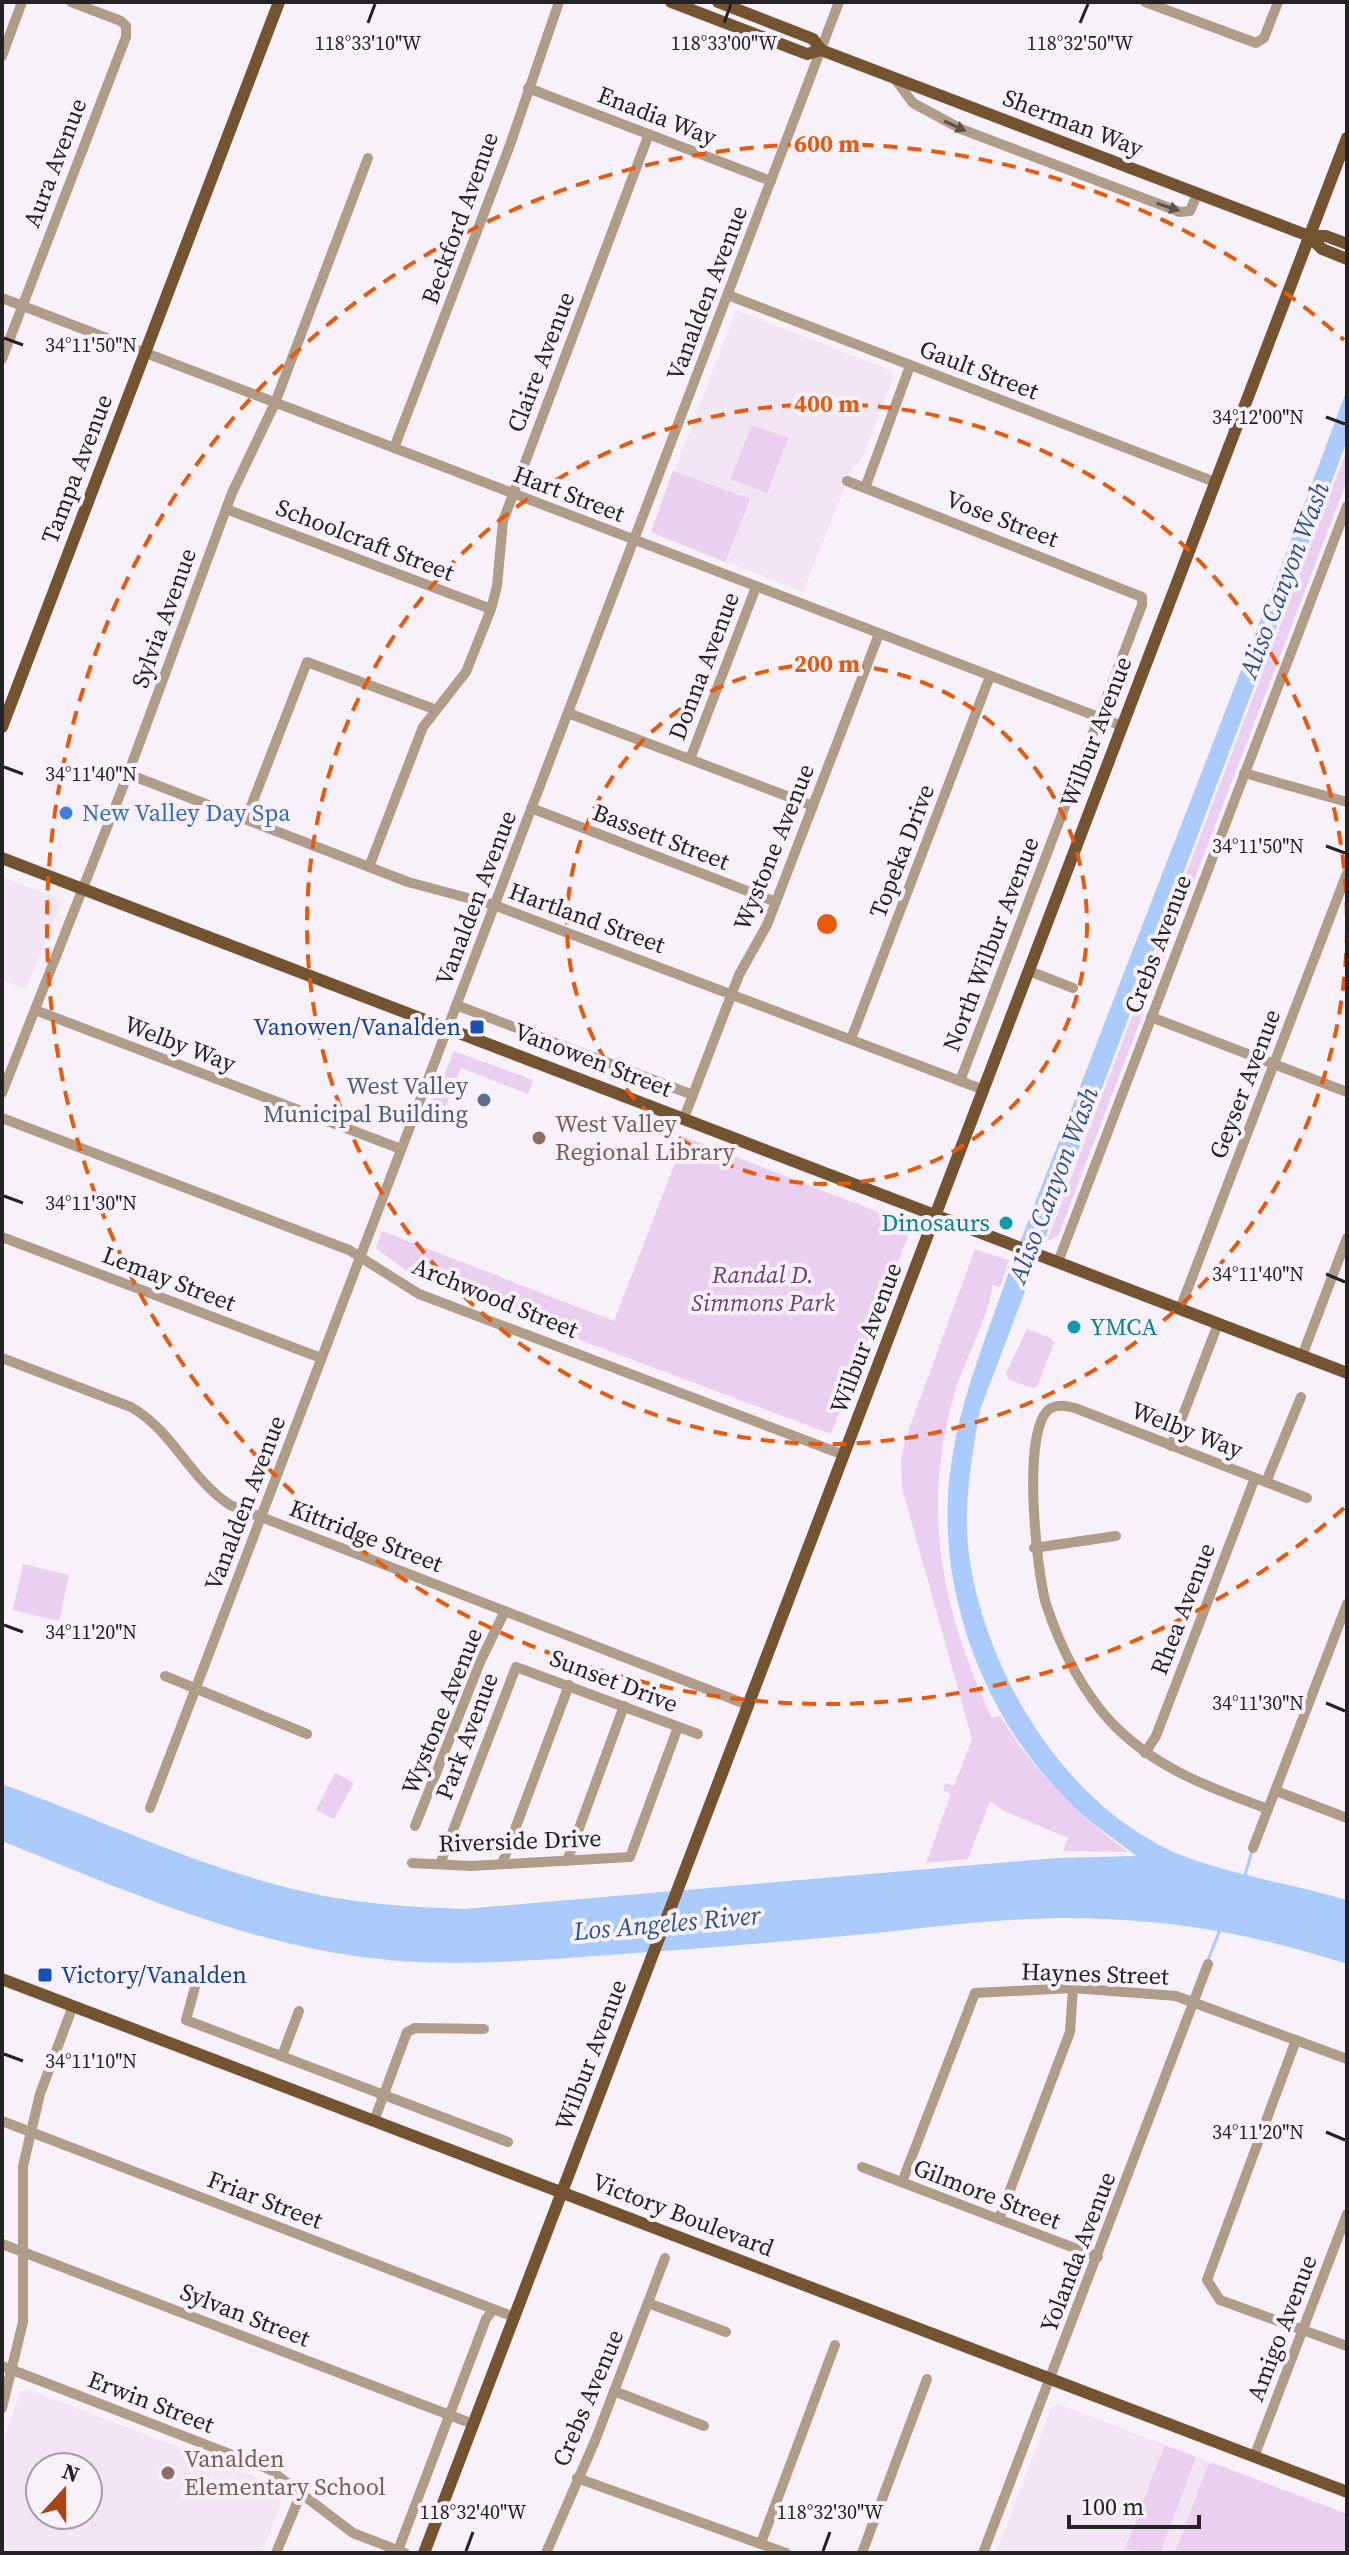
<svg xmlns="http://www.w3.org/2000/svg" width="1349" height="2555" font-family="'Source Serif 4',serif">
<rect width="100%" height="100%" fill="#f8f1fa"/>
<g fill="#f2e5f4" fill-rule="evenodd">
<path d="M736 310 892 371 894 376 862 459 853 467 803 592 651 532Z"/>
<path d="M2 877 57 898 60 905 26 989 2 980Z"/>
<path d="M27 2389 264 2480 285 2492 262 2553H2V2444L20 2392ZM88 2467V2515H40V2467Z"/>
<path d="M1058 2404 1347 2514V2553H996L1052 2407Z"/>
</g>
<g fill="#ebcff0">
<path d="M752 425 788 438 767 493 730 479Z"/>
<path d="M1347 449V481L1058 1236 1047 1241Z"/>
<path d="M673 471 750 499 725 562 651 532Z"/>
<path d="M454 1051 533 1080 528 1094 461 1068 445 1109 431 1106Z"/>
<path d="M685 1137 909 1224 910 1231 831 1434 439 1287 405 1270 376 1248 382 1231 614 1321Z"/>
<path d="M975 1249 1009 1260 1000 1287 992 1285C993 1306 964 1364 956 1388 920 1506 941 1609 992 1718L1000 1716C1034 1771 1076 1814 1128 1852L1063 1851 1068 1838 1004 1811 990 1801 968 1859 926 1863 951 1794 943 1790 945 1783 954 1786 972 1739 902 1488 901 1461 905 1440Z"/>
<path d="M1027 1329 1051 1338 1054 1343 1037 1387 1032 1388 1008 1379 1006 1373Z"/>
<path d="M23 1564 69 1575 59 1621 13 1610Z"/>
<path d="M335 1773 354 1783 334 1819 316 1810Z"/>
<path d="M1165 2445 1196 2457 1160 2553 1125 2549Z"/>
<path d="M1213 2463 1347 2514V2553H1175L1208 2465Z"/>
</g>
<path fill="#aacbfc" d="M1347 389V441L980 1410C971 1460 962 1511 970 1562 989 1682 1073 1818 1194 1860 1243 1877 1297 1885 1347 1900V1964C1267 1938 1188 1922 1104 1919 1028 1915 952 1925 877 1933 792 1941 708 1948 623 1954 554 1959 486 1965 417 1962 269 1955 137 1895 2 1841V1784C108 1822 214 1875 325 1896 371 1905 418 1907 464 1909L1057 1858 1136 1856C1120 1842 1101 1831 1085 1817 1012 1752 965 1663 951 1566 938 1469 964 1397 996 1308 1024 1229 1055 1152 1085 1074 1172 846 1263 619 1347 389Z"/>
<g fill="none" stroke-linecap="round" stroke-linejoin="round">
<g stroke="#aacbfc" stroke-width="3">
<path d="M1245 1875 1252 1851"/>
<path d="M1208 1960 1221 1927"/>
</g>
<g stroke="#af9c89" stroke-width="10">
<path d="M1145 2 1256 43 1264 38 1278 2"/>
<path d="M2 56 22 2"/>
<path d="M895 79 913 103 961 129 1180 212 1190 211 1197 194"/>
<path d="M528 88 771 181"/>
<path d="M728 295 1215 482"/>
<path d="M2 298 1122 726"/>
<path d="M2 359 126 37V26L121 21 71 2"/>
<path d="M394 448 510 145 559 2"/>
<path d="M847 481 1142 597V605L960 1081"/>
<path d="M865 488 910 366"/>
<path d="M226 509 491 609"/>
<path d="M568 713 813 806"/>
<path d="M690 759 756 587"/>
<path d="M1244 773 1347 802"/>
<path d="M128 774 408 882 494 905 984 1090"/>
<path d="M531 808 776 902"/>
<path d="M246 819 307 662 434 709"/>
<path d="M369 867 423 727 466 672 491 609 497 586 503 521 649 134"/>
<path d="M1029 971 1073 988"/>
<path d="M456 1005 693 1095"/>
<path d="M35 1010 401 1149"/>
<path d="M1151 1017 1347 1092"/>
<path d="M851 1039 990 676"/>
<path d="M2 1093 128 774 232 493 275 403 368 158"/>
<path d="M2 1118 349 1250 419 1294 844 1455"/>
<path d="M684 1118 739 975 767 925 879 634"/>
<path d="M2 1237 321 1358"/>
<path d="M1058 1262 1347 506"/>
<path d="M1180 1309 1347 873"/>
<path d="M1302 1356 1347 1238"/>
<path d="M2 1358 131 1407C173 1431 190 1479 230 1505L748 1705"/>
<path d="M1171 1446 1218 1324"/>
<path d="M1266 1482 1301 1397"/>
<path d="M1034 1548 1116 1536"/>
<path d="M165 1676 307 1734"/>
<path d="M1145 1753 1156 1736 1255 1478"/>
<path d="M1276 1791 1347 1818"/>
<path d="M150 1808 839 2"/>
<path d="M1268 1809C1210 1788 1154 1768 1110 1721 1080 1688 1060 1646 1046 1604 1037 1573 1020 1426 1051 1408 1059 1404 1067 1406 1075 1408L1307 1498"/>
<path d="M415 1826 481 1660 505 1611"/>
<path d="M1253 1848 1347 1604"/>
<path d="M567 1861 624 1706"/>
<path d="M412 1863 471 1866 630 1857 678 1727"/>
<path d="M440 1864 516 1667 698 1734"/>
<path d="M502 1864 569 1685"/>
<path d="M195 1987 186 2020 508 2142"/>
<path d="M1296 2040 1207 2280 1220 2300 1347 2346"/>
<path d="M282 2056 299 2011"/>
<path d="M2 2121 514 2317"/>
<path d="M374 2121 407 2032 415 2028 484 2029"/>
<path d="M862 2167 1098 2257"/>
<path d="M902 2182 975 1993 1073 1988 1176 1996 1347 2059"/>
<path d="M999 2219 1070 2032 1073 1988"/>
<path d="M2 2244 473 2424"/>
<path d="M648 2303 726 2332"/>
<path d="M2 2366 269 2469 353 2533 405 2553"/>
<path d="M614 2391 704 2426"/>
<path d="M2 2408 23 2322V2166L40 2094 73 2006"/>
<path d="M1254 2457 1347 2214"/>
<path d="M577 2478 786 2553"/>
<path d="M761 2543 835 2345"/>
<path d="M276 2553 302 2491"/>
<path d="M397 2553 486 2319 493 2310"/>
<path d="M546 2553 595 2441 665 2258"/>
<path d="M862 2553 927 2379"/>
<path d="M983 2553 1208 1964"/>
</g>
<g stroke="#735330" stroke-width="12">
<path d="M671 2 807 54 821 50 1309 236H1326L1347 244"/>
<path d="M718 2 813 39 821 50"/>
<path d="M1309 236 1322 249 1347 259"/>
<path d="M2 727 279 2"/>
<path d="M2 858 1347 1373"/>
<path d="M2 1979 1347 2492"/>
<path d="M424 2553 1347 138"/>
</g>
</g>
<defs><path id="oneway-solid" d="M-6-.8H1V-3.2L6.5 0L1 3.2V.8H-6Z" transform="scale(2)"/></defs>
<g fill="#5c534d">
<use href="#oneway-solid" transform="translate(955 126) rotate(25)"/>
<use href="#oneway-solid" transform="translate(1168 207) rotate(18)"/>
</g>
<path fill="none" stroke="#252225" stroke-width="3" d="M368 23 375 4M724 23 731 4M1080 23 1088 4M4 338 23 345M1326 417 1345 424M4 767 23 774M1326 846 1345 853M4 1196 23 1203M1326 1274 1345 1282M4 1625 23 1632M1326 1703 1345 1711M4 2054 23 2061M1326 2132 1345 2140M466 2551 473 2532M823 2551 830 2532"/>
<g fill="none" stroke="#e8590c" stroke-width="4" stroke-dasharray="14 10">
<circle cx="827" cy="924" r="260"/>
<path d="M1347 929A520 520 0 1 1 1347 919"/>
<path d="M1344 1508A780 780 0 1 1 1344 340"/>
</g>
<circle fill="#3f7fe0" stroke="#f8f1fa" stroke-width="3" cx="66" cy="813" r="8"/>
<g fill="#1a4fb4" stroke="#f8f1fa" stroke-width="3">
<rect x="469" y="1019" width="16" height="16" rx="4"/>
<rect x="37" y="1967" width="16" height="16" rx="4"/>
</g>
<circle fill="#5c6f8a" stroke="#f8f1fa" stroke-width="3" cx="484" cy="1100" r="8"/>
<g fill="#8d6e63" stroke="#f8f1fa" stroke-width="3">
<circle cx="539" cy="1138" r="8"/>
<circle cx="168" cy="2473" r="8"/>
</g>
<g fill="#0f9aa8" stroke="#f8f1fa" stroke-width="3">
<circle cx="1006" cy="1223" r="8"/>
<circle cx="1074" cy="1327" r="8"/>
</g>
<g text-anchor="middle" stroke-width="8" stroke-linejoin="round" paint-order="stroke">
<g font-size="24" fill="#252225" stroke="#f8f1fa">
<text transform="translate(657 116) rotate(21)" y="8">Enadia Way</text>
<text transform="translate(1073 123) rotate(21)" y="8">Sherman Way</text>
<text transform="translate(55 163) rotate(-69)" y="8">Aura Avenue</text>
<text transform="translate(460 218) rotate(-70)" y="8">Beckford Avenue</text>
<text transform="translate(707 293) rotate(-69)" y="8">Vanalden Avenue</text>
<text transform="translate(541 362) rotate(-69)" y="8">Claire Avenue</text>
<text transform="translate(979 370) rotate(21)" y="8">Gault Street</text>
<text transform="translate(77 469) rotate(-69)" y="8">Tampa Avenue</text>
<text transform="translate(569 494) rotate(21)" y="8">Hart Street</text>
<text transform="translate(1002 519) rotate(21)" y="8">Vose Street</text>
<text transform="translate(365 540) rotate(21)" y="8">Schoolcraft Street</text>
<text transform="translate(164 618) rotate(-70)" y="8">Sylvia Avenue</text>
<text transform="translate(704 666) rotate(-69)" y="8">Donna Avenue</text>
<text transform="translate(1096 732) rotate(-69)" y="8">Wilbur Avenue</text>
<text transform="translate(661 837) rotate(21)" y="8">Bassett Street</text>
<text transform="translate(774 847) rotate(-68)" y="8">Wystone Avenue</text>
<text transform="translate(902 851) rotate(-69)" y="8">Topeka Drive</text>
<text transform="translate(476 898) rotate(-69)" y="8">Vanalden Avenue</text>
<text transform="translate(587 918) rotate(20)" y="8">Hartland Street</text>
<text transform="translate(991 944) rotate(-69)" y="8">North Wilbur Avenue</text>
<text transform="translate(1158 944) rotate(-69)" y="8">Crebs Avenue</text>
<text transform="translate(180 1044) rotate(21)" y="8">Welby Way</text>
<text transform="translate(593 1060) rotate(21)" y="8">Vanowen Street</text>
<text transform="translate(1245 1084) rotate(-69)" y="8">Geyser Avenue</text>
<text transform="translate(169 1279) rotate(21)" y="8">Lemay Street</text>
<text transform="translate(495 1298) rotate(22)" y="8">Archwood Street</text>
<text transform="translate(866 1338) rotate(-69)" y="8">Wilbur Avenue</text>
<text transform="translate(1187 1430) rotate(21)" y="8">Welby Way</text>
<text transform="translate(245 1503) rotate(-69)" y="8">Vanalden Avenue</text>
<text transform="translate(366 1536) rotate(21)" y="8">Kittridge Street</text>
<text transform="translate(1183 1609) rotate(-69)" y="8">Rhea Avenue</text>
<text transform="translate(614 1681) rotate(21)" y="8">Sunset Drive</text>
<text transform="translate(442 1711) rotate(-68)" y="8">Wystone Avenue</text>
<text transform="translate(467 1736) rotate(-69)" y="8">Park Avenue</text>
<text transform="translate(520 1841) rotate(-2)" y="8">Riverside Drive</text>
<text transform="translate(1095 1974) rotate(2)" y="8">Haynes Street</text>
<text transform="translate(591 2055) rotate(-69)" y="8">Wilbur Avenue</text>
<text transform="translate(987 2194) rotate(21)" y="8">Gilmore Street</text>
<text transform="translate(265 2200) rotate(21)" y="8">Friar Street</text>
<text transform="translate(683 2215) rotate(21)" y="8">Victory Boulevard</text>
<text transform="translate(1078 2252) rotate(-69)" y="8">Yolanda Avenue</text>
<text transform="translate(245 2315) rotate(21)" y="8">Sylvan Street</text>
<text transform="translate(1282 2328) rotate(-69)" y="8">Amigo Avenue</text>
<text transform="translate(588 2398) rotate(-67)" y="8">Crebs Avenue</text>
<text transform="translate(151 2402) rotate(21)" y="8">Erwin Street</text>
</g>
<g font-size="24" fill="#366cbe" stroke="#f8f1fa" text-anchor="start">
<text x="82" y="821">New Valley Day Spa</text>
</g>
<g font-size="24" fill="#164399" stroke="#f8f1fa" text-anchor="end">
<text x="461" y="1035">Vanowen/Vanalden</text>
<text x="61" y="1983" text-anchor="start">Victory/Vanalden</text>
</g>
<g font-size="24" fill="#4e5e75" stroke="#f8f1fa" text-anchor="end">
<text x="468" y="1094">West Valley<tspan x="468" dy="28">Municipal Building</tspan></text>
</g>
<g font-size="24" fill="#785e54" stroke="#f8f1fa" text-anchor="start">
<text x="555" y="1132">West Valley<tspan x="555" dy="28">Regional Library</tspan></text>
<text x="184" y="2467">Vanalden<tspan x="184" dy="28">Elementary School</tspan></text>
</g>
<g font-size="24" fill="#0d838f" stroke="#f8f1fa" text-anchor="end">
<text x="990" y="1231">Dinosaurs</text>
<text x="1090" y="1335" text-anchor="start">YMCA</text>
</g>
<g font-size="24" font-style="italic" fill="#6e3d78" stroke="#f8f1fa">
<text x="763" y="1283">Randal D.<tspan x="763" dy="28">Simmons Park</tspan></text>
</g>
<g font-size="26" font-style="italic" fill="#2c538f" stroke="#f8f1fa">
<text transform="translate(1284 580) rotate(-69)" y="9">Aliso Canyon Wash</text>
<text transform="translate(1053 1185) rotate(-69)" y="9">Aliso Canyon Wash</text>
<text transform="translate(667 1923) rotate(-5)" y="9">Los Angeles River</text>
</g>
</g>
<g font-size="20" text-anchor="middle" fill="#252225" stroke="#f8f1fa" stroke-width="8" stroke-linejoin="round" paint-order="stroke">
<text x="368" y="50">118°33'10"W</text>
<text x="724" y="50">118°33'00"W</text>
<text x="1080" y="50">118°32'50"W</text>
<text x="91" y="352">34°11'50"N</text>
<text x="1258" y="424">34°12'00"N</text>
<text x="91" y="781">34°11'40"N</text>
<text x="1258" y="853">34°11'50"N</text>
<text x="91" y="1210">34°11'30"N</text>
<text x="1258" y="1281">34°11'40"N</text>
<text x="91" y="1639">34°11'20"N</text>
<text x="1258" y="1710">34°11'30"N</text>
<text x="91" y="2068">34°11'10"N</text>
<text x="1258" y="2139">34°11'20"N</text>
<text x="473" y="2519">118°32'40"W</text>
<text x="830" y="2519">118°32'30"W</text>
</g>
<circle cx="827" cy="924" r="12" fill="#e8590c" stroke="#f8f1fa" stroke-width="4"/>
<g font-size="24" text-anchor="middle" font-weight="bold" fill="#e8590c" stroke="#f8f1fa" stroke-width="8" stroke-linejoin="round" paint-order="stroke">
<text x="827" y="152">600 m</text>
<text x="827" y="412">400 m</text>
<text x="827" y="672">200 m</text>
</g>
<rect width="1349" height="2555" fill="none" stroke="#252225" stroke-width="8"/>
<g transform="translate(64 2491) rotate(21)"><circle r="38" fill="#f8f1fa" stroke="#a49ea5" stroke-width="2"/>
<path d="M0-6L14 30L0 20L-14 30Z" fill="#a94414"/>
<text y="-12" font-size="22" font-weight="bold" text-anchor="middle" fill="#252225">N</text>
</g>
<path d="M1069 2515v12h130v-12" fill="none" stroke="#252225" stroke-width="4"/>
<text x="1081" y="2515" font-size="24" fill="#252225" stroke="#f8f1fa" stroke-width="6" paint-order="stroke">100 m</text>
</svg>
